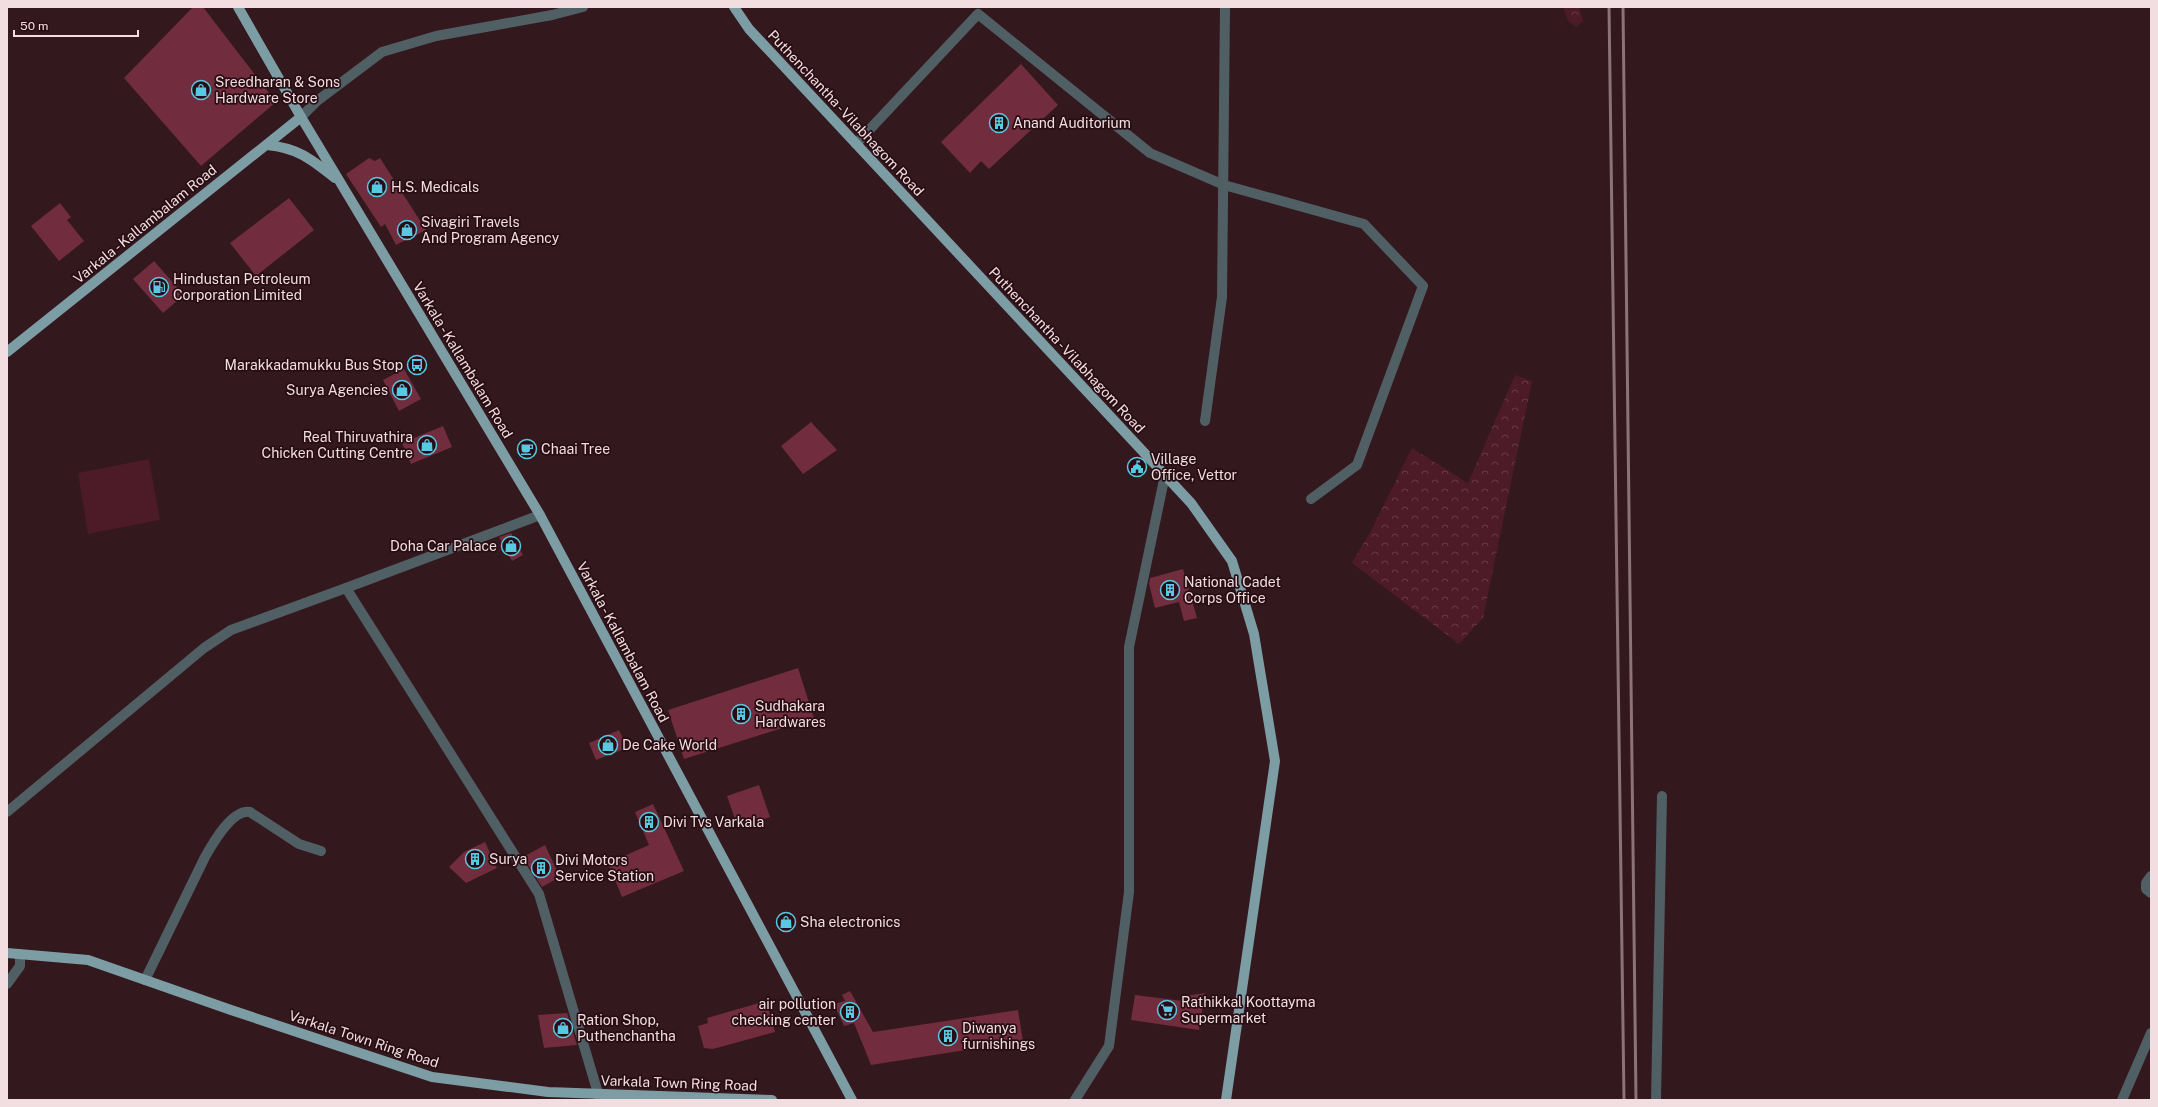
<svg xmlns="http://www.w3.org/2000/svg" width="2158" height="1107" font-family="'Public Sans',sans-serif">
<defs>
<pattern id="park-crowns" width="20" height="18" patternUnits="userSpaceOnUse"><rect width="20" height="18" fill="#4d1a28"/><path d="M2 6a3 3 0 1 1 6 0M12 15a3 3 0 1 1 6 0" fill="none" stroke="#673b47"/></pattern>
</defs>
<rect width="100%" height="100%" fill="#33181e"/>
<g fill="url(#park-crowns)">
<path d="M1563 7H1579L1583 21 1576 27 1568 21Z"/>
<path d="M1515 375 1532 381 1483 618 1459 644 1352 563 1372 529 1412 448 1468 483Z"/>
</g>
<path fill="#4d1a28" d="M149 459 160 520 88 534 78 473Z"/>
<g fill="#712c3e">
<path d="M193 7H203L276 102 201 166 124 78Z"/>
<path d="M1021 64 1058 105 989 169 981 161 970 173 941 142Z"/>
<path d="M369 158 375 161 380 158 426 230 396 245 385 224 381 227 346 174Z"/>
<path d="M289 198 314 230 256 276 230 243Z"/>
<path d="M60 203 71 217 67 220 84 241 59 261 31 226Z"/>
<path d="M154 261 184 295 163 313 133 279Z"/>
<path d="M404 369 421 399 399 411 383 380Z"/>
<path d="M811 422 837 450 803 474 781 446Z"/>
<path d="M443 426 452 447 411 464 402 443Z"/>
<path d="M511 533 523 555 512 561 499 537Z"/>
<path d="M1183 569 1197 618 1184 621 1179 602 1155 608 1149 584 1150 578Z"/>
<path d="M798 668 814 718 684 759 668 710Z"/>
<path d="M619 730 627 748 596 760 589 743Z"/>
<path d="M759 785 770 817 738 828 727 796Z"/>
<path d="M653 804 684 871 622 897 608 863 649 845 635 812Z"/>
<path d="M485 842 497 868 466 883 449 867 464 852Z"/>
<path d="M545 845 560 877 542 887 523 857Z"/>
<path d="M850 991 873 1032 1018 1010 1023 1041 871 1065 854 1023 844 1026 834 1004 845 1001 842 995Z"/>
<path d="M1205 993 1199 1030 1131 1020 1135 995 1183 1001 1185 996Z"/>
<path d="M766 1001 775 1032 713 1049 704 1048 698 1026 708 1023 707 1018Z"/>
<path d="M567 1013 577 1045 544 1048 538 1015Z"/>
</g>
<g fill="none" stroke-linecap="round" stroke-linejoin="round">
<g stroke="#505f63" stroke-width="10">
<path d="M301 117 317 101 382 52 436 36 552 15 583 7"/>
<path d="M856 144 978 14 1150 153 1224 185 1364 224 1423 286 1357 465 1311 499"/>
<path d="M1205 421 1222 297 1225 7"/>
<path d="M540 515 346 588 539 894 600 1100"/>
<path d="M7 812 204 648 231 630 346 588"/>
<path d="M2151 876 2146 883V889L2151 893"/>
<path d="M145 980 205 857C213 843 232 809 250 812L299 844 321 851"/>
<path d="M7 984 20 966V954"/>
<path d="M1075 1100 1109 1046 1129 892V647L1165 475"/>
<path d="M1656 1100 1662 796"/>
<path d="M2122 1100 2151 1033"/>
</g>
<g stroke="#7d9da5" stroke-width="10">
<path d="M238 7 301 117"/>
<path d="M734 7 749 29 1191 503 1232 561 1254 634 1275 761 1226 1100"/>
<path d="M267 145C298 148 311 159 335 178"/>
<path d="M7 352 301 117 540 515 852 1100"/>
<path d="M7 953 88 960 231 1010 432 1077 548 1092 772 1100"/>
</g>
<g stroke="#8b7378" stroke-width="3">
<path d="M1609 7 1624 1100"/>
<path d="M1623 7 1636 1100"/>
</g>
</g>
<defs>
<symbol id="shop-ring" viewBox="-11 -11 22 22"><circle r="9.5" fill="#280e14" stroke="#58c9e3" stroke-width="1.5"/><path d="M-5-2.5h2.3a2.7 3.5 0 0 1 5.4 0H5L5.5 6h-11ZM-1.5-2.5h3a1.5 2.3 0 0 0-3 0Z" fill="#58c9e3"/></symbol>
<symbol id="building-ring" viewBox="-11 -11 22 22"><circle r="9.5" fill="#280e14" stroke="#58c9e3" stroke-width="1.5"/><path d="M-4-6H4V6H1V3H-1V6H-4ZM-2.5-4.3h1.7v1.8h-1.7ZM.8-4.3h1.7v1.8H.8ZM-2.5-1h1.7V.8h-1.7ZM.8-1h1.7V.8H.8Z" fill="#58c9e3"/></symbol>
<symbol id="fuel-ring" viewBox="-11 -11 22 22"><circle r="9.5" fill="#280e14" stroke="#58c9e3" stroke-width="1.5"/><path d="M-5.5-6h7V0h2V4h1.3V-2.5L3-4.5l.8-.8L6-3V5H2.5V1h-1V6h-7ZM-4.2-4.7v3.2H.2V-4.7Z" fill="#58c9e3"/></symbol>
<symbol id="bus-ring" viewBox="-11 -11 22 22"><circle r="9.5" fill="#280e14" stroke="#58c9e3" stroke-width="1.5"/><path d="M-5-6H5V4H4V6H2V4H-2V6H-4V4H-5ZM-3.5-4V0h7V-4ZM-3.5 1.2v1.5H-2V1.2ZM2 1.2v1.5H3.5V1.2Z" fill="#58c9e3"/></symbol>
<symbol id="cafe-ring" viewBox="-11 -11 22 22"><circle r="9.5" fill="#280e14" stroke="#58c9e3" stroke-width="1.5"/><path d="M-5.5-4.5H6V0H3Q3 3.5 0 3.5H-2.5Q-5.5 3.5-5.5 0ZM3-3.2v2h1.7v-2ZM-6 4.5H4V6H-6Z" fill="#58c9e3"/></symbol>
<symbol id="civic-ring" viewBox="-11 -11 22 22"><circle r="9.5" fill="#280e14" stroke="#58c9e3" stroke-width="1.5"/><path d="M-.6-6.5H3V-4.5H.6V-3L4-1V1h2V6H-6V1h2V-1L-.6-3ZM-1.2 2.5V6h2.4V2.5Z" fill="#58c9e3"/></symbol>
<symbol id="supermarket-ring" viewBox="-11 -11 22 22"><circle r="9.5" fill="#280e14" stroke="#58c9e3" stroke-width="1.5"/><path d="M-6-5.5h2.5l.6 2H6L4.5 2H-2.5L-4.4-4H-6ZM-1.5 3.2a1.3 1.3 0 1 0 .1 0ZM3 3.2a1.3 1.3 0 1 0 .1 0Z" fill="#58c9e3"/></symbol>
</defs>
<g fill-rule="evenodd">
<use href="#shop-ring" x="190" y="79" width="22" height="22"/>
<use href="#building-ring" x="988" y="112" width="22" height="22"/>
<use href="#shop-ring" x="366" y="176" width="22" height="22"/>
<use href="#shop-ring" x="396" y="219" width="22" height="22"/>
<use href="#fuel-ring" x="148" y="276" width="22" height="22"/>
<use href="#bus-ring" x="406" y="354" width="22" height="22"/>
<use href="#shop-ring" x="391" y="379" width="22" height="22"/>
<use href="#shop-ring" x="416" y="434" width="22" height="22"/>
<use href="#cafe-ring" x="516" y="438" width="22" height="22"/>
<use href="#civic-ring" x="1126" y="456" width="22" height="22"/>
<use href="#shop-ring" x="500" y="535" width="22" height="22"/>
<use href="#building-ring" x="1159" y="579" width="22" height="22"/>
<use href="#building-ring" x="730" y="703" width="22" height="22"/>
<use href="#shop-ring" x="597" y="734" width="22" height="22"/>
<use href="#building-ring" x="638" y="811" width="22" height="22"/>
<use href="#building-ring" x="464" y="848" width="22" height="22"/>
<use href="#building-ring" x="530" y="857" width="22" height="22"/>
<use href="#shop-ring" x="775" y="911" width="22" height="22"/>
<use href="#supermarket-ring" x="1156" y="999" width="22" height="22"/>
<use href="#building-ring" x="839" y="1001" width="22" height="22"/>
<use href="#shop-ring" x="552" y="1017" width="22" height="22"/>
<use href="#building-ring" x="937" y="1025" width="22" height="22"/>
</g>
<g text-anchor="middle" stroke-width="3.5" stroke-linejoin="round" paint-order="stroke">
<g font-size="14" fill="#f2dee1" stroke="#280e14" text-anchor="start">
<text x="215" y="87">Sreedharan &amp; Sons<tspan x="215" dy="16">Hardware Store</tspan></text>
<text x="1013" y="128">Anand Auditorium</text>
<text x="391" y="192">H.S. Medicals</text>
<text x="421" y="227">Sivagiri Travels<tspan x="421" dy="16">And Program Agency</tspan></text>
<text x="173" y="284">Hindustan Petroleum<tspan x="173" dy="16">Corporation Limited</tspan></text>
<text x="403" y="370" text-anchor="end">Marakkadamukku Bus Stop</text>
<text x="388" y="395" text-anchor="end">Surya Agencies</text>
<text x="413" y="442" text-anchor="end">Real Thiruvathira<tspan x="413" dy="16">Chicken Cutting Centre</tspan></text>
<text x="541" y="454">Chaai Tree</text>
<text x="1151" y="464">Village<tspan x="1151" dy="16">Office, Vettor</tspan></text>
<text x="497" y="551" text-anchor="end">Doha Car Palace</text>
<text x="1184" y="587">National Cadet<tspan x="1184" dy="16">Corps Office</tspan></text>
<text x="755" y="711">Sudhakara<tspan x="755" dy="16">Hardwares</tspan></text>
<text x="622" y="750">De Cake World</text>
<text x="663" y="827">Divi Tvs Varkala</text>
<text x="489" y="864">Surya</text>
<text x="555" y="865">Divi Motors<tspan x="555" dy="16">Service Station</tspan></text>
<text x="800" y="927">Sha electronics</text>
<text x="1181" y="1007">Rathikkal Koottayma<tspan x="1181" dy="16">Supermarket</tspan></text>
<text x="836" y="1009" text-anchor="end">air pollution<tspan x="836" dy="16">checking center</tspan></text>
<text x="577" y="1025">Ration Shop,<tspan x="577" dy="16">Puthenchantha</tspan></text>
<text x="962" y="1033">Diwanya<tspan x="962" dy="16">furnishings</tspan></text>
</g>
<g font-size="14" fill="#f2dee1" stroke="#280e14">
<text transform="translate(846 113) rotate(47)" y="5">Puthenchantha - Vilabhagom Road</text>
<text transform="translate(145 224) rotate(-39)" y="5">Varkala - Kallambalam Road</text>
<text transform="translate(1067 350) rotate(47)" y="5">Puthenchantha - Vilabhagom Road</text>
<text transform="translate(463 360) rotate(59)" y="5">Varkala - Kallambalam Road</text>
<text transform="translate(623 642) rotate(62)" y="5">Varkala - Kallambalam Road</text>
<text transform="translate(364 1039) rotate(18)" y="5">Varkala Town Ring Road</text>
<text transform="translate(679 1083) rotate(2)" y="5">Varkala Town Ring Road</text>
</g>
</g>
<rect width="2158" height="1107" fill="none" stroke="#f2dee1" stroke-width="16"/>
<path d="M14 30v6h124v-6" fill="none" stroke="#f2dee1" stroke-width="2"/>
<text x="20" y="30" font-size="12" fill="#f2dee1" stroke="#280e14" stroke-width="3" paint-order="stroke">50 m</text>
</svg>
